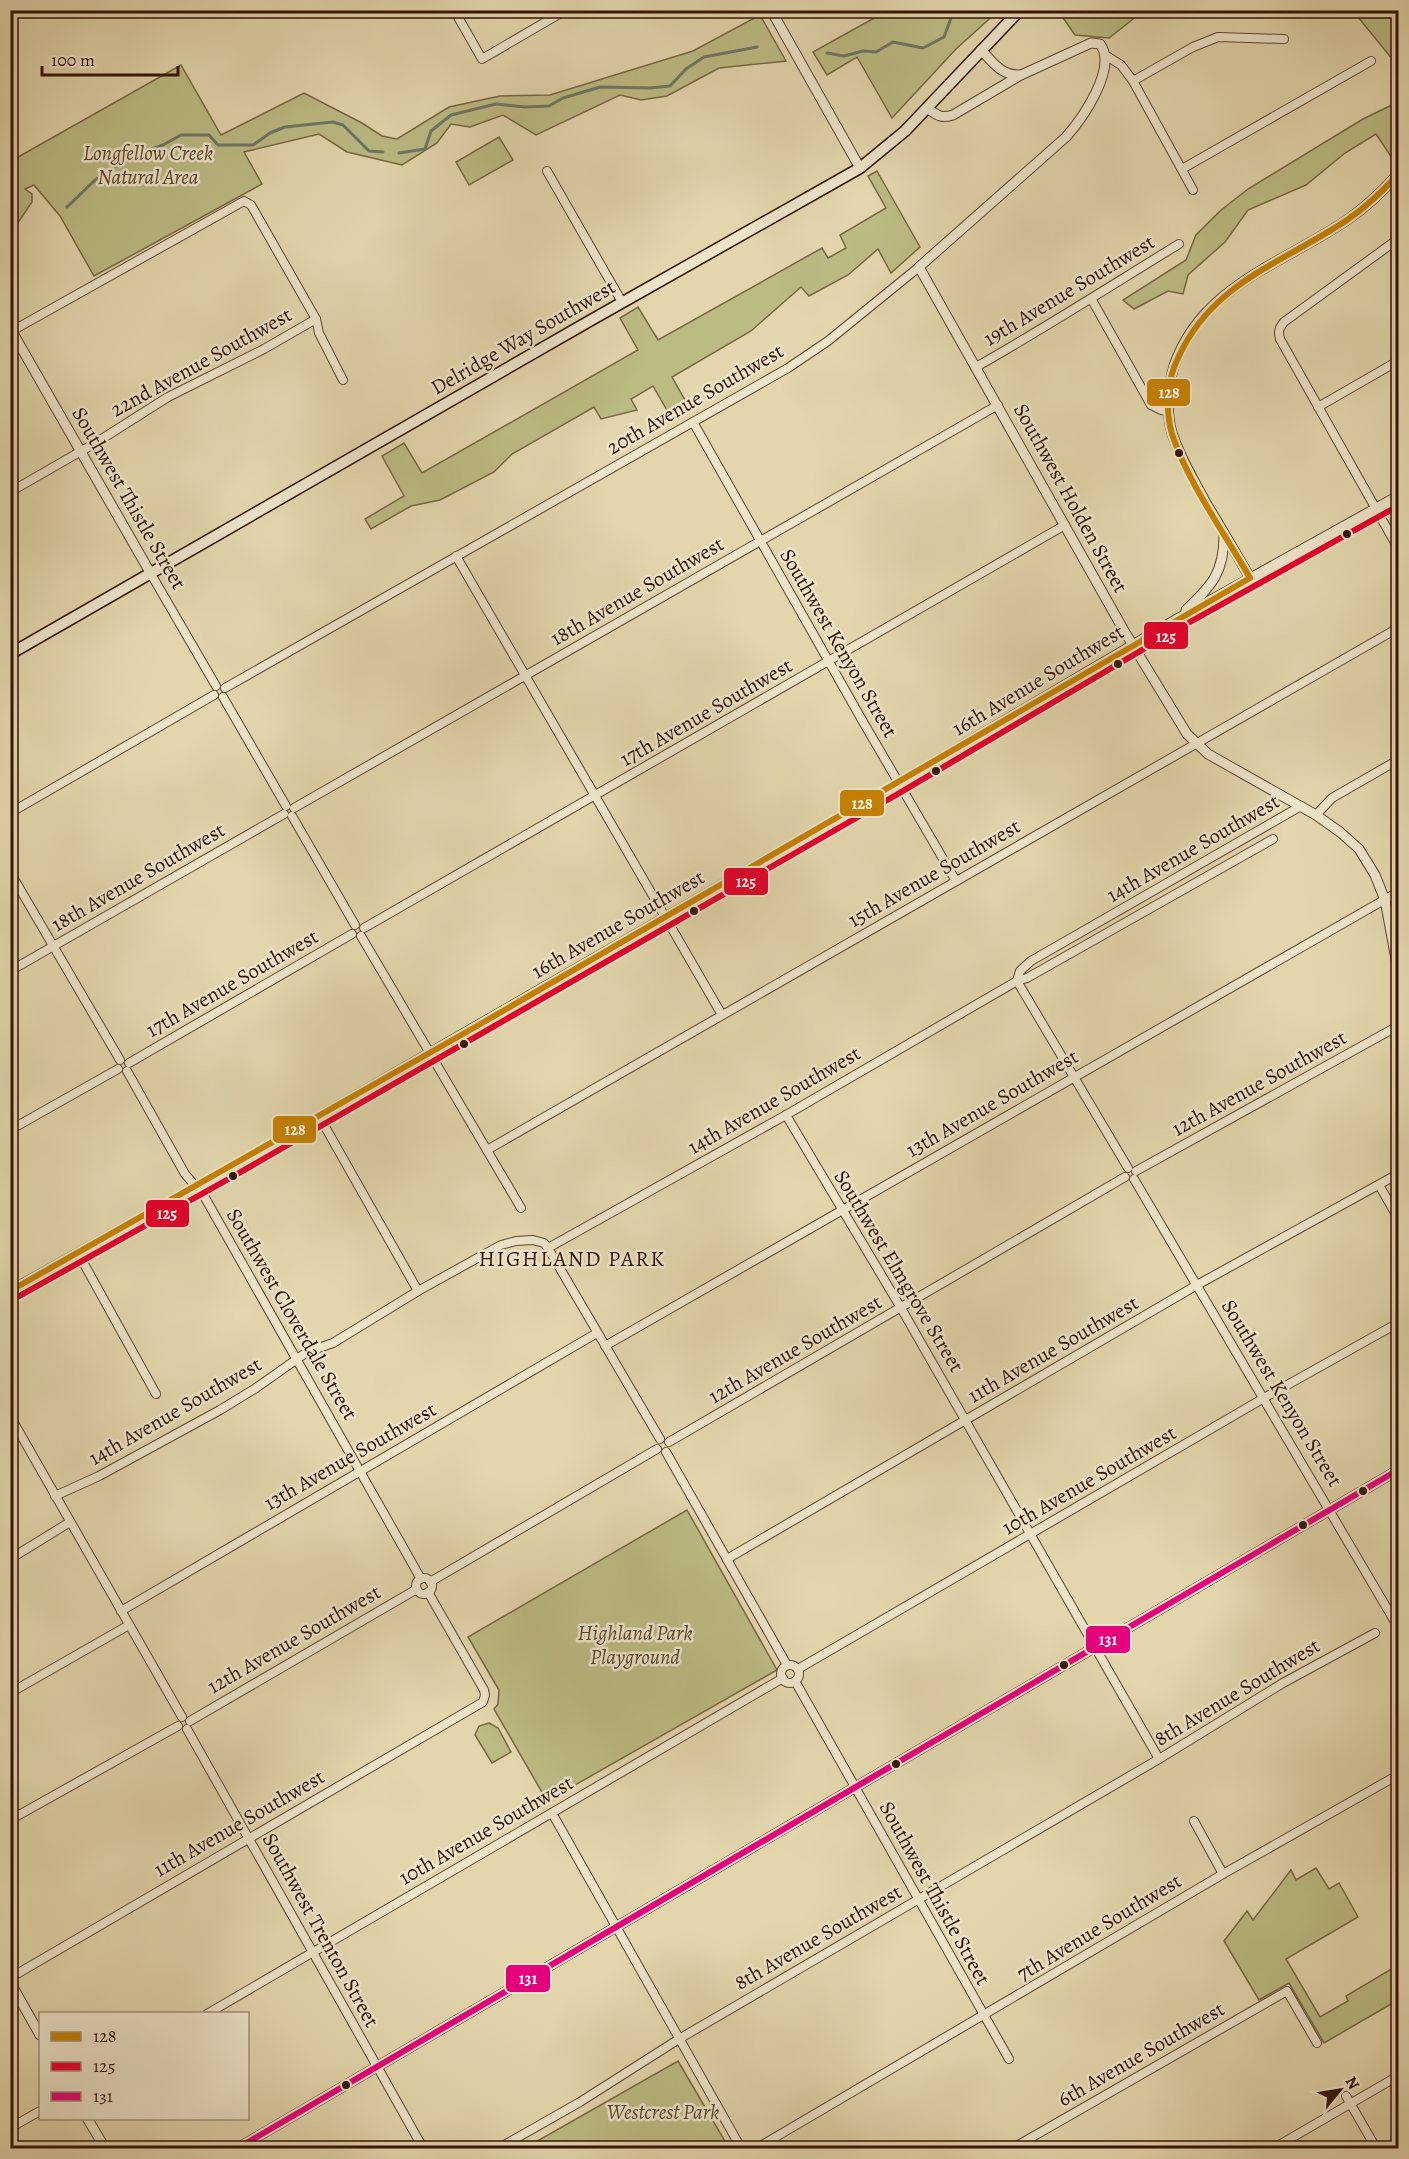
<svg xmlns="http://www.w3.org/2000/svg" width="1409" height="2159" font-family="Alegreya,serif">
<rect width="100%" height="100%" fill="#e3d6ad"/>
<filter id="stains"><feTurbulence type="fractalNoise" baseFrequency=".00333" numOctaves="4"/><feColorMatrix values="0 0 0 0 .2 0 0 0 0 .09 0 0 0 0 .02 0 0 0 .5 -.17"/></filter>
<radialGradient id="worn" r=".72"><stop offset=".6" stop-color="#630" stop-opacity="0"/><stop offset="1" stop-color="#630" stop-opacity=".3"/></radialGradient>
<g fill="#bcbb84" stroke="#786744" stroke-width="1.5">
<path d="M1061 10H1153V11L1137 16 1109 38 1075 35 1059 12Z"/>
<path d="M885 11H998L956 49 892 118 857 57 827 75 813 52 885 12Z"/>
<path d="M1353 11H1398V66L1393 60Z"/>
<path d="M760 15 786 61 719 68 667 96 641 100 620 95 536 135 503 115 470 127 451 124 437 143 402 165 347 152 319 134 244 152 262 184 94 276 60 216 34 185 25 189 32 194V202L11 233V161L181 65 221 135 304 93 362 123 382 136 397 139 449 107 500 96 550 95 693 51Z"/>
<path d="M1398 102V158L1394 161 1376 134 1345 153 1306 185 1248 210 1225 242 1188 275 1183 294 1168 291 1134 309 1123 300 1186 260 1196 235 1220 211 1248 189 1363 119Z"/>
<path d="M499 137 513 160 469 185 456 162Z"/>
<path d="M877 171 920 247 891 273 878 249 848 275 809 296 801 287 751 331 672 377 690 409 672 419 653 386 631 399 637 410 601 419 594 407 512 454 494 472 440 500 411 506 371 529 365 519 404 496 382 456 404 443 422 473 638 350 620 318 638 307 658 340 822 248 828 258 846 248 840 235 886 208 868 176Z"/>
<path d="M687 1510 777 1670 547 1801 494 1709 498 1704 499 1690 468 1637Z"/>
<path d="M489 1723 498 1728 511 1752 492 1763 475 1735 479 1726Z"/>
<path d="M1316 1868 1329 1889 1339 1883 1358 1917 1286 1959 1320 2017 1348 2001 1346 1996 1398 1965V2000L1324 2043 1289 1983 1259 2000 1224 1941 1247 1911 1253 1920 1291 1870 1296 1880Z"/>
<path d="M678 2061 729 2148H525Z"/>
</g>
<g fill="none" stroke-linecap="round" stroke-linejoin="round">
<g stroke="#6e7766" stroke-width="3">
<path d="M827 53 844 56 863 51 876 52 893 42 923 48 944 37 954 10"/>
<path d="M399 153 425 149 431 131 451 115 496 104 525 107 549 106 563 98 600 87 650 88 670 86 686 69 704 57 757 47"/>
<path d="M67 207 94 181 129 157 163 145 181 135H209L218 145H253L270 133 285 127 333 122 343 125 369 151 383 152"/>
</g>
<defs>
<g id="minor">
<path d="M454 10 482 59 566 10"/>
<path d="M1105 55 1121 65 1133 81 1193 190"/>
<path d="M1133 81 1193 47 1218 37 1284 39"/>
<path d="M1182 169 1371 61"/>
<path d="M547 171 622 302"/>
<path d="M1398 239 1284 322C1279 328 1278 331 1280 339L1398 548"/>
<path d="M1092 300 1151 405 1161 410 1169 411"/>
<path d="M10 332 244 201 251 205 316 319 319 333 343 380"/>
<path d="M976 367C1045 328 1112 285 1179 244"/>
<path d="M1318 407 1398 361"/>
<path d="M693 422 862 720 956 881"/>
<path d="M10 492 97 442 168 397 264 349 316 319"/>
<path d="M456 556 722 1015"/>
<path d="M151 574 216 686"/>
<path d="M225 688 788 368 828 341 919 267"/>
<path d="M223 697 286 806"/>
<path d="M294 808 998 405"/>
<path d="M10 813 214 695"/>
<path d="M1316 815 1332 798 1398 760"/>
<path d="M292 816 355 925"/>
<path d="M10 872 120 1060"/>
<path d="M364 928 1065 525"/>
<path d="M361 936 521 1208"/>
<path d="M10 971 284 814"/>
<path d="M1017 981 1020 971 1031 961 1301 806"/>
<path d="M1017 981 1128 1168"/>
<path d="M129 1063 352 934"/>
<path d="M127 1071 185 1174 204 1196 421 1579"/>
<path d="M786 1115 901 1308 1159 1759"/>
<path d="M319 1116 418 1291"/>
<path d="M10 1130 118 1069"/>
<path d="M487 1150 1398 628"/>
<path d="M1136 1171 1398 1026"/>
<path d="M1134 1179 1398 1627"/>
<path d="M1379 1185 1398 1218"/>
<path d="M548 1248 786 1115 1017 981 1027 978 1273 839"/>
<path d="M78 1253 156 1394"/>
<path d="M605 1346 1398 892"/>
<path d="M10 1416 182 1717"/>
<path d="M669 1442 1125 1177"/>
<path d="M666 1452 787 1665"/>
<path d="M55 1496 99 1476 220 1410 256 1388 307 1352 333 1343 418 1291 501 1245 516 1241 533 1240 544 1243 548 1248 660 1439"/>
<path d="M10 1559 70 1522"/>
<path d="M727 1559 1197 1285 1398 1174"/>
<circle cx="424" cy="1586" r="8"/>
<path d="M430 1582 657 1449"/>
<path d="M121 1611 597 1333"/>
<circle cx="790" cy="1674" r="9"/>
<path d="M798 1669 1264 1398 1398 1323"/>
<path d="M795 1681 1009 2059"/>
<path d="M10 1693 129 1625"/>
<path d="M190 1721 417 1589"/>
<path d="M187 1729 423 2148"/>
<path d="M552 1813 741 2148"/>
<path d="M10 1820 178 1726"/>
<path d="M1194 1821 1223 1874"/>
<path d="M10 1978 483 1702 485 1695 484 1690 428 1592"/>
<path d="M207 2014 783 1678"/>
<path d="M1346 2096 1376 2148"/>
<path d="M10 2128 40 2111"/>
<path d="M499 2148 580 2102 679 2039 1159 1759 1283 1683 1375 1633"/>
<path d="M757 2148 1223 1874 1398 1775"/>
<path d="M1013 2148 1287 1991 1317 2043"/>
<path d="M1274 2148 1398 2076"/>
</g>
<g id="tertiary">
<path d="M771 10 860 168"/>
<path d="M981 50C994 63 1001 76 1021 75L1091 43 1100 44C1118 68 1082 119 1066 137L919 267 1123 629 1187 734 1208 754 1316 815 1340 832 1359 849 1375 875 1385 900 1398 970"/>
<path d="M927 108C937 115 941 119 953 115L1019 76"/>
<path d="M10 328 151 574"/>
<path d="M1250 578C1236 553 1221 528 1206 503 1194 480 1180 458 1172 433 1166 413 1168 386 1174 366 1201 286 1284 263 1347 220 1366 207 1383 191 1398 174"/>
<path d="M1186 610C1212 585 1224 573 1224 535"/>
<path d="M10 1291 228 1169 892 787 1177 619 1398 496"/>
<path d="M10 1982 40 2035"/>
<path d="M87 2118 105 2148"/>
<path d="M238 2148 1398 1470"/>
</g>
<path id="secondary" d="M10 654 593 319 860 168 905 131 1020 10"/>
</defs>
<use href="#minor" stroke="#5f442f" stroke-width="10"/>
<use href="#tertiary" stroke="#5f442f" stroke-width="11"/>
<use href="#secondary" stroke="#331305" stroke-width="13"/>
<use href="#minor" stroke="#ede4ca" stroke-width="8"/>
<use href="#tertiary" stroke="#ede4ca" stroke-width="9"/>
<use href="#secondary" stroke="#ede4ca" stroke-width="10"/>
<defs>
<path id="bus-1" d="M10 1291 477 1026 1250 578C1225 534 1187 481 1172 434 1165 410 1167 380 1178 358 1212 282 1283 263 1347 220 1366 207 1383 191 1398 174"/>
<path id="bus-2" d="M14 1299 232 1177 896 795 1181 627 1398 506"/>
<path id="bus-3" d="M238 2148 1398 1470"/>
</defs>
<use href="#bus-1" stroke="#ede4ca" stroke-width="10"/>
<use href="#bus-2" stroke="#ede4ca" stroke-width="10"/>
<use href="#bus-3" stroke="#ede4ca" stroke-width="10"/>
<use href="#bus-1" stroke="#c68101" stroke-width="6"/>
<use href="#bus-2" stroke="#e4002b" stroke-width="6"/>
<use href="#bus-3" stroke="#e5007d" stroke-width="6"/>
</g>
<g fill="#331305" stroke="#ede4ca" stroke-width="2">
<circle cx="1179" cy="453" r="5"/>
<circle cx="1347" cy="534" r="5"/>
<circle cx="1118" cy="664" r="5"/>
<circle cx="936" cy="771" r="5"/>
<circle cx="694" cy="911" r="5"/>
<circle cx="464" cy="1044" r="5"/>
<circle cx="233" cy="1176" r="5"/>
<circle cx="1363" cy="1491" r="5"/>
<circle cx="1303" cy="1525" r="5"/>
<circle cx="1064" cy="1665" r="5"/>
<circle cx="896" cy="1764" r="5"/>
<circle cx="346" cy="2085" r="5"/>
</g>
<g text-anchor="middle" stroke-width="5" stroke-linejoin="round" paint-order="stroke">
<g font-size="21" font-style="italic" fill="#5c452b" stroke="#ede4ca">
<text x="148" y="160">Longfellow Creek<tspan x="148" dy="24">Natural Area</tspan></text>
<text x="635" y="1640">Highland Park<tspan x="635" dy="24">Playground</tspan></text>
<text x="663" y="2119">Westcrest Park</text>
</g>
<g font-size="21" fill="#331305" stroke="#ede4ca">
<text transform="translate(1069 290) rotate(-31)" y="7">19th Avenue Southwest</text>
<text transform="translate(523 337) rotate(-30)" y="7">Delridge Way Southwest</text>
<text transform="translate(201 362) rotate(-29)" y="7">22nd Avenue Southwest</text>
<text transform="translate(695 399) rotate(-30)" y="7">20th Avenue Southwest</text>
<text transform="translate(129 498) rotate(60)" y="7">Southwest Thistle Street</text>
<text transform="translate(1071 498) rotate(61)" y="7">Southwest Holden Street</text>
<text transform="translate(637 591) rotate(-30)" y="7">18th Avenue Southwest</text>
<text transform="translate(839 643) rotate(60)" y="7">Southwest Kenyon Street</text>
<text transform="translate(1038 680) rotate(-31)" y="7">16th Avenue Southwest</text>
<text transform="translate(706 712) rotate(-30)" y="7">17th Avenue Southwest</text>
<text transform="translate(1193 848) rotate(-30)" y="7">14th Avenue Southwest</text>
<text transform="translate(934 873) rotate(-30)" y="7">15th Avenue Southwest</text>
<text transform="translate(138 877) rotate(-30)" y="7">18th Avenue Southwest</text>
<text transform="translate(618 924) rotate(-30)" y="7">16th Avenue Southwest</text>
<text transform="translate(232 983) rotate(-30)" y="7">17th Avenue Southwest</text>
<text transform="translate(1259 1083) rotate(-29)" y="7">12th Avenue Southwest</text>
<text transform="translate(774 1100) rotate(-30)" y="7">14th Avenue Southwest</text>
<text transform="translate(992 1103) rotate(-30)" y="7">13th Avenue Southwest</text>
<text transform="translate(899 1271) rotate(59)" y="7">Southwest Elmgrove Street</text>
<text transform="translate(292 1314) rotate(60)" y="7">Southwest Cloverdale Street</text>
<text transform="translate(795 1349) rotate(-30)" y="7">12th Avenue Southwest</text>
<text transform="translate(1053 1349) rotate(-30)" y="7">11th Avenue Southwest</text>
<text transform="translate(1282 1393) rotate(59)" y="7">Southwest Kenyon Street</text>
<text transform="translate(175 1411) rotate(-30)" y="7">14th Avenue Southwest</text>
<text transform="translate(350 1456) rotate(-30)" y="7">13th Avenue Southwest</text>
<text transform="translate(1089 1480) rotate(-30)" y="7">10th Avenue Southwest</text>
<text transform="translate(294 1639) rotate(-30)" y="7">12th Avenue Southwest</text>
<text transform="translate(1237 1692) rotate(-31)" y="7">8th Avenue Southwest</text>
<text transform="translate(239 1823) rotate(-30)" y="7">11th Avenue Southwest</text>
<text transform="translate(486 1830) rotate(-30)" y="7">10th Avenue Southwest</text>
<text transform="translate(935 1893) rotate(61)" y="7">Southwest Thistle Street</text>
<text transform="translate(1099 1927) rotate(-31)" y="7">7th Avenue Southwest</text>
<text transform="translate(321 1930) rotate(61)" y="7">Southwest Trenton Street</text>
<text transform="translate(818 1937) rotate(-30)" y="7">8th Avenue Southwest</text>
<text transform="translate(1141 2054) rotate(-30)" y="7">6th Avenue Southwest</text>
</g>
<g font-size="22" letter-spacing="1.5" fill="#331305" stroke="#ede4ca">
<text x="572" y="1266">HIGHLAND PARK</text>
</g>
</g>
<g stroke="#ede4ca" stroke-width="2">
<rect x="1146" y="378" width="45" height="29" rx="6" fill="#c68101"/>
<rect x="1143" y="621" width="46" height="29" rx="6" fill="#e4002b"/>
<rect x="839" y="789" width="46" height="28" rx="6" fill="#c68101"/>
<rect x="723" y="867" width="46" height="29" rx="6" fill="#e4002b"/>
<rect x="272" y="1115" width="45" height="29" rx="6" fill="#c68101"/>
<rect x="145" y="1199" width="45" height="29" rx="6" fill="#e4002b"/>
<rect x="1085" y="1625" width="46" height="29" rx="6" fill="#e5007d"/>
<rect x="505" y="1964" width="46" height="29" rx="6" fill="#e5007d"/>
</g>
<g font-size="16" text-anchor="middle" font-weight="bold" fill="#fff">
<text x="1169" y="398">128</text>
<text x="1166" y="642">125</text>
<text x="862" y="809">128</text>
<text x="746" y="887">125</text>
<text x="295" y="1135">128</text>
<text x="167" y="1219">125</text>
<text x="1108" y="1645">131</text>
<text x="528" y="1984">131</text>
</g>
<rect width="1409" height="2159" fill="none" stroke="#e3d6ad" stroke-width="36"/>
<rect x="12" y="12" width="1385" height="2135" fill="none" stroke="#331305" stroke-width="3"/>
<rect x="18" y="18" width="1373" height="2123" fill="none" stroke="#331305" stroke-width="1.5"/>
<rect x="39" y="2012" width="210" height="108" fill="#ede4ca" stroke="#a3907b" stroke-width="1.5"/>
<rect x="51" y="2032" width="30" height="9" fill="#c68101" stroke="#a3907b" stroke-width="1.5"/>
<text x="93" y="2042" font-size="18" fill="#331305">128</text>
<rect x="51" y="2062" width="30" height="9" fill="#e4002b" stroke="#a3907b" stroke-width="1.5"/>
<text x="93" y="2072" font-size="18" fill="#331305">125</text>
<rect x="51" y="2092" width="30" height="9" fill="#e5007d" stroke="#a3907b" stroke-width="1.5"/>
<text x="93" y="2102" font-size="18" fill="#331305">131</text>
<g transform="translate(1340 2090) rotate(60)" stroke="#ede4ca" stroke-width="4.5" paint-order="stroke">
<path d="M0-4.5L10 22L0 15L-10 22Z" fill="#331305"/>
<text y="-9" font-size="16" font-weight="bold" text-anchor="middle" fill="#331305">N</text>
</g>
<path d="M42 66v9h136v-9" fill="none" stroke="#331305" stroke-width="3"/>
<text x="51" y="66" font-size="18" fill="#331305" stroke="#ede4ca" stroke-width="4.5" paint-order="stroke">100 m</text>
<rect width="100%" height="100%" filter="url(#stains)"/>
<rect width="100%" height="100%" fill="url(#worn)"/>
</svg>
